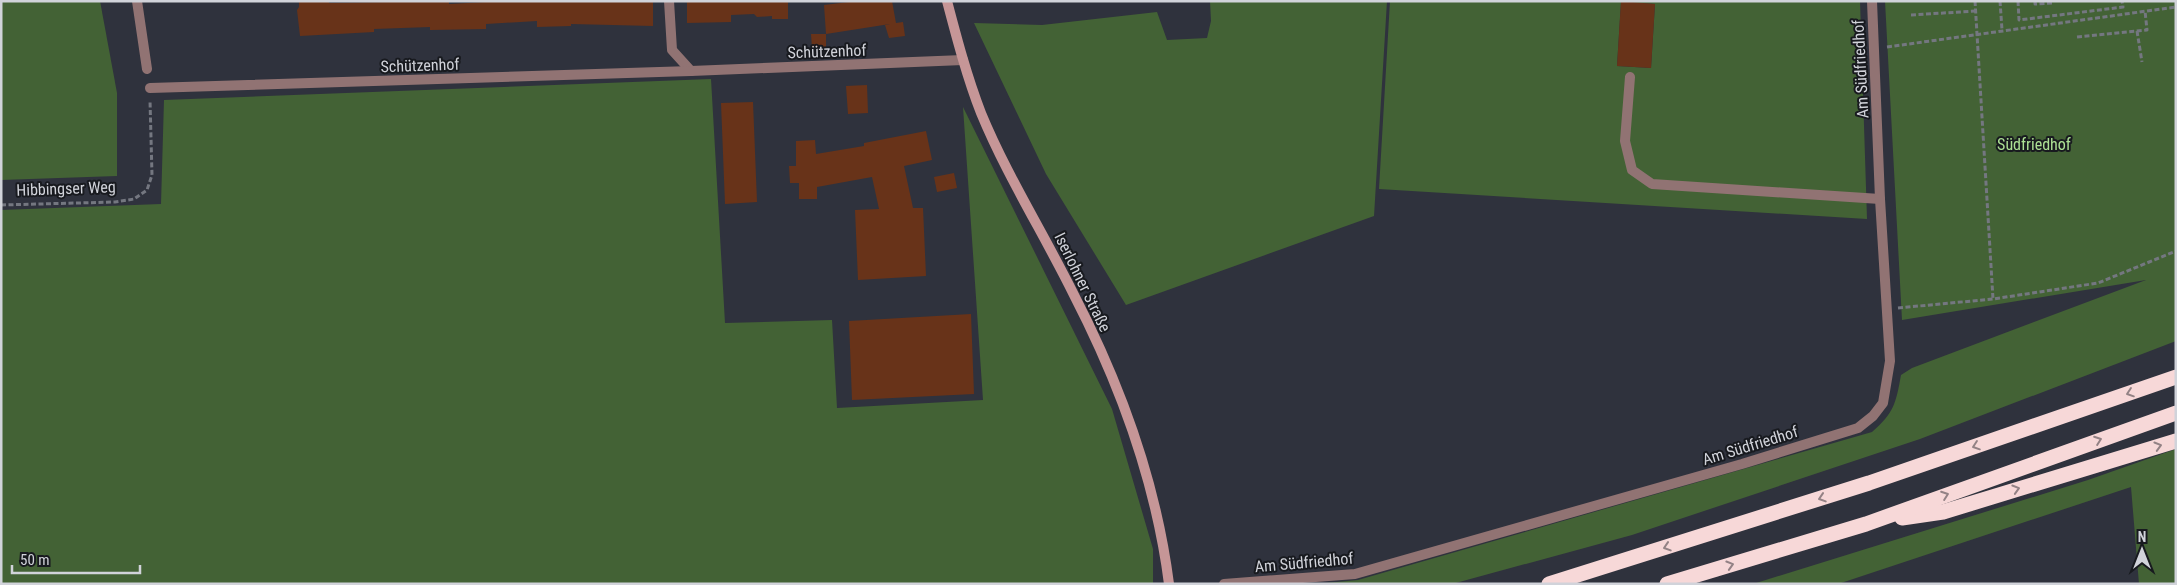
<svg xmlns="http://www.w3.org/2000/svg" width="2177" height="585" font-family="'Roboto Condensed',sans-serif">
<rect width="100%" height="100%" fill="#2f323d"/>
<g fill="#436235" fill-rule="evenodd">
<path d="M1 1H100L117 93V176L1 180Z"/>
<path d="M1210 1H1387L1374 216 1126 305 1046 174 974 23 1042 25 1157 12 1167 40 1207 38 1211 21Z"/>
<path d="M1390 1H1860L1867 219 1379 189ZM1621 2 1655 4 1651 68 1617 66Z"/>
<path d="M1885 1H2176V341L1920 439 1632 535 1452 584H1316L1358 580 1872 432C1894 413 1896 403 1901 375L1912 368 2146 280 1902 320Z"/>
<path d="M711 79 725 323 832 320 837 408 983 400 963 107 1112 409 1153 549V584H1V210L161 204 164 100Z"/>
<path d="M2176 449V584H2139L2131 487 1838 584H1753L2088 480Z"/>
</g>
<g fill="#683319">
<path d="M299 1H329V3L449 1V4L504 1H653V26L571 24V26L537 27V21L486 24V29L430 30V27L374 29V32L300 36 297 10 299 7Z"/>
<path d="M687 1H788V19H772V16L757 17 754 14 731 15V22L687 23Z"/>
<path d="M857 1H892L896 23 903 22 905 36 889 38 885 25 890 24 826 34 824 5Z"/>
<path d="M1621 1 1655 4 1651 68 1617 66Z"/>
<path d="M811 34H826V47L812 48Z"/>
<path d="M867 85 868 113 848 114 846 86Z"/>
<path d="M753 102 757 202 725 204 721 103Z"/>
<path d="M926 131 932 160 904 166 913 208H923L926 276 858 280 855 210 879 209 872 177 817 187V199H799V183H790L789 166H796V141L815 140 816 154 864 146V143Z"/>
<path d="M954 173 957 188 937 192 934 177Z"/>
<path d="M971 314 974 394 852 400 849 321Z"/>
</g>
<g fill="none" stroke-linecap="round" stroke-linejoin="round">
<g stroke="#747780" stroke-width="3" stroke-dasharray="5 2.5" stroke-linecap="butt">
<path d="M1975 1 1993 299"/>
<path d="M2000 1 2002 30"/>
<path d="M2018 1 2019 20 2123 7 2122 1"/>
<path d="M2035 1V4L2052 3V1"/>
<path d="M1911 15 1976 11"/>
<path d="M2137 31 2142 62"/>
<path d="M2077 37 2147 30 2145 11"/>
<path d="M1887 47 2176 7"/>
<path d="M1 205 115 202 134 199 147 190 152 175 150 100"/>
<path d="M1898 308 1993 299 2098 283 2176 251"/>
</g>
<path stroke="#917373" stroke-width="10" d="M1630 77 1625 141 1632 170 1652 184 1880 199"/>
<g stroke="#917373" stroke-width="10">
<path d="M137 1 147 69"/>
<path d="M669 1 672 50 691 71"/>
<path d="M150 88 691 71 963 60"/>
<path d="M1224 584 1355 574 1742 464 1858 428 1873 416 1883 403 1890 361 1880 199 1872 1"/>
</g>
<path stroke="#c69697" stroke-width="10" d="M947 1C957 39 967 77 981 113 1007 176 1044 234 1074 295 1121 386 1156 482 1169 584"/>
<g stroke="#f7d8d8" stroke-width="15">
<path d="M1902 518 1943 512 2176 441"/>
<path d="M1549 584 1869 483 2176 377"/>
<path d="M1667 584 1866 524 2176 413"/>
</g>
</g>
<defs><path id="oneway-chevron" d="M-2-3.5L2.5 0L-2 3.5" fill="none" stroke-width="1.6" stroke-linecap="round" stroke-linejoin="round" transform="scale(1.25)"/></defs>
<g stroke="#938285">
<use href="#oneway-chevron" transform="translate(2130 393) rotate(161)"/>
<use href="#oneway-chevron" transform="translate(2098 440) rotate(-20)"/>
<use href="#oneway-chevron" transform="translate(1976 446) rotate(161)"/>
<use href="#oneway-chevron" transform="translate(2158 446) rotate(-16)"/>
<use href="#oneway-chevron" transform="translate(2016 489) rotate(-17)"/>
<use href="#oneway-chevron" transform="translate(1945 495) rotate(-20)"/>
<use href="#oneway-chevron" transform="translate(1822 498) rotate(162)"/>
<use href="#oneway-chevron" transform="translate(1667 547) rotate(162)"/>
<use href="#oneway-chevron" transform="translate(1730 565) rotate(-17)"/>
</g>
<g text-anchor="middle" stroke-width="4" stroke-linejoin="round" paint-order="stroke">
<g font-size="16" fill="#d1d3da" stroke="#181a1f">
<text transform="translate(827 51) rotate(-2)" y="6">Schützenhof</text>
<text transform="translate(420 65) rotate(-2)" y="6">Schützenhof</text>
<text transform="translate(1860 69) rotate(-93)" y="6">Am Südfriedhof</text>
<text transform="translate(66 188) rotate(-2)" y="6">Hibbingser Weg</text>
<text transform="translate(1083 282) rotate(64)" y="6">Iserlohner Straße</text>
<text transform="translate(1750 445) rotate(-17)" y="6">Am Südfriedhof</text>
<text transform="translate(1304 562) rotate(-5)" y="6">Am Südfriedhof</text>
</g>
<g font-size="16" fill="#ace094" stroke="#181a1f">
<text x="2034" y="150">Südfriedhof</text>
</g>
</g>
<rect width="2177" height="585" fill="none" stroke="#d1d3da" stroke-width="5"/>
<g transform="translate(2142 550)" stroke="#181a1f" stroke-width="4" paint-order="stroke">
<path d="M0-4L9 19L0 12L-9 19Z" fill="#d1d3da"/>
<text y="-8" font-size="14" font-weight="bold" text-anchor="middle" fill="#d1d3da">N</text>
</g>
<path d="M12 565v8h128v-8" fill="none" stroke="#d1d3da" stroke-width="2.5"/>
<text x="20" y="565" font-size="15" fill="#d1d3da" stroke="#181a1f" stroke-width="4" paint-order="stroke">50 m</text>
</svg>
